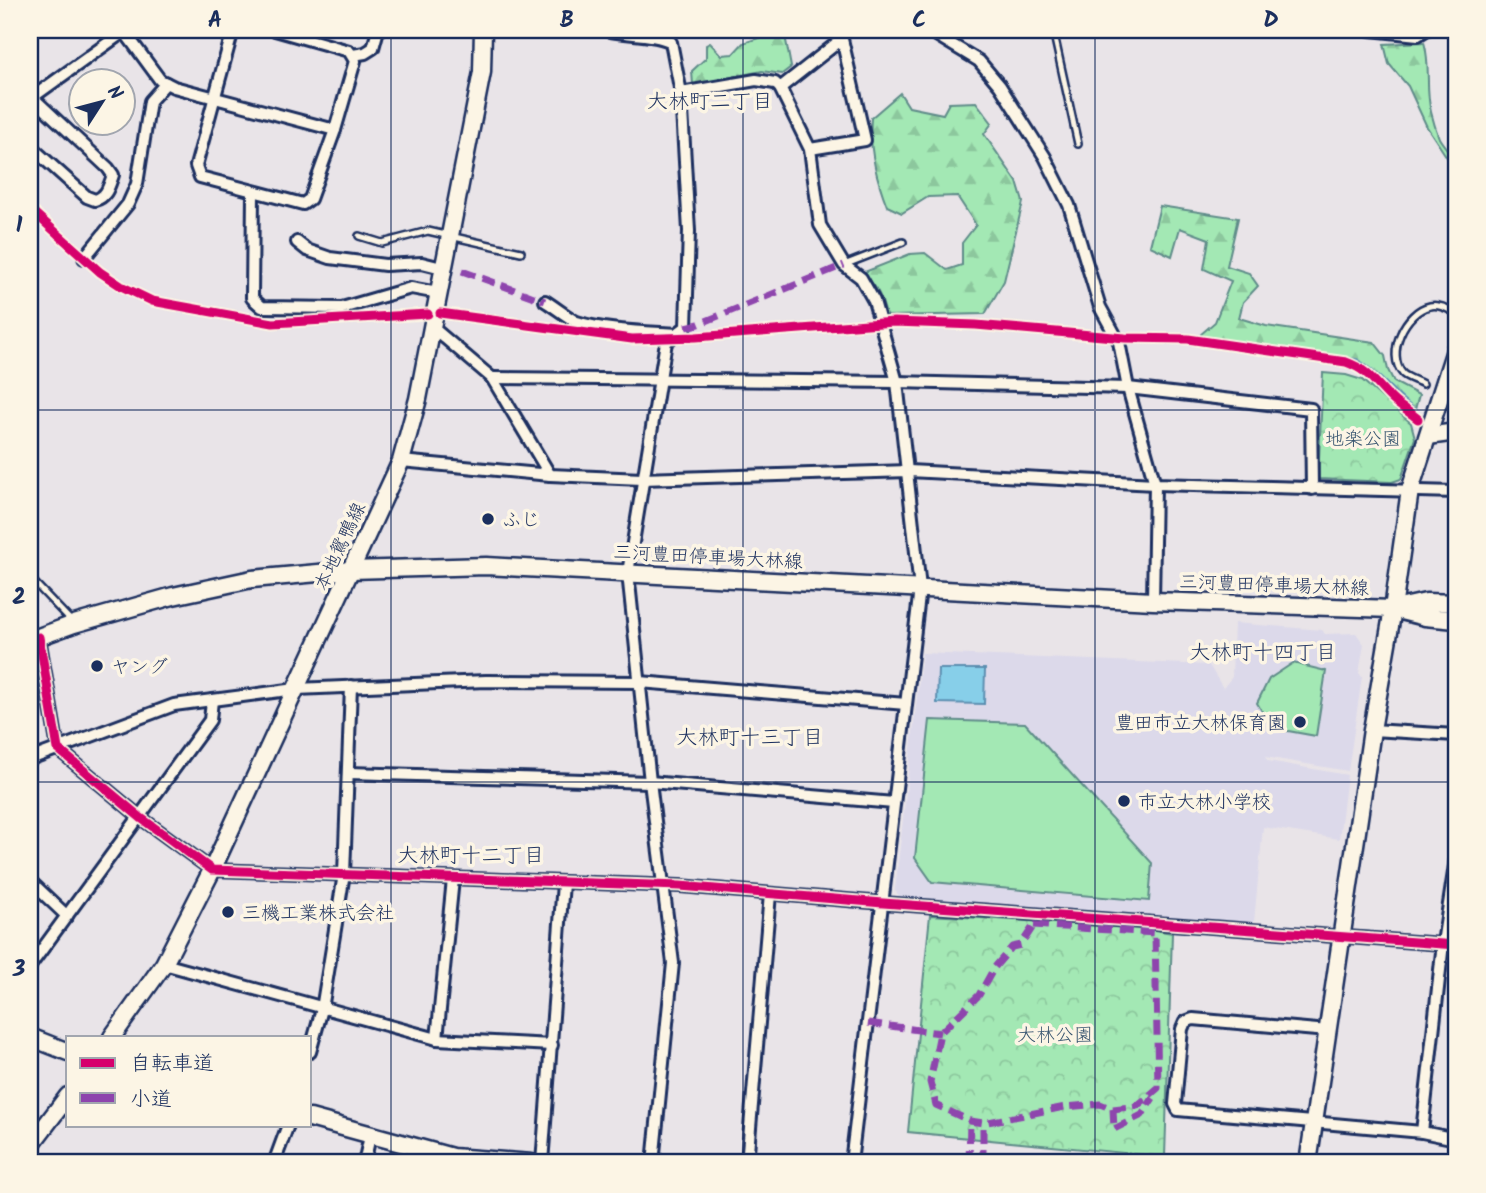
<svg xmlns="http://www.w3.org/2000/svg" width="1486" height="1193" font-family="Kalam,'Klee One',sans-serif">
<defs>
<pattern id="forest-firs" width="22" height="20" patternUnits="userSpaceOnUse" patternTransform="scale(1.75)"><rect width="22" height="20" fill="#a3e8b4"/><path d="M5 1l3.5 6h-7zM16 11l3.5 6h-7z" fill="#8cc79d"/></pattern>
<pattern id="park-crowns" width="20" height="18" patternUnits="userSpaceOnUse" patternTransform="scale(1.75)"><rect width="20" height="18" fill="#a3e8b4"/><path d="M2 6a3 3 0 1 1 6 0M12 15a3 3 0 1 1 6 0" fill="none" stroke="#8cc79d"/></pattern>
</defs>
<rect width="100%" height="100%" fill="#e9e4e8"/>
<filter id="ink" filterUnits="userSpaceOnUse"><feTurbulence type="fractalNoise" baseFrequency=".0143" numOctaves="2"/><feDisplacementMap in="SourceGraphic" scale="14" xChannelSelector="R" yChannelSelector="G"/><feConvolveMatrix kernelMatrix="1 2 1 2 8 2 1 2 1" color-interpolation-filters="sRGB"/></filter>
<g filter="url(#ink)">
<path fill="#dcd9ea" d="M1234 623 1322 630 1325 634 1356 633 1364 644 1359 673 1362 677 1348 771 1265 757 1268 761 1347 775 1339 839 1263 827 1254 922 899 896 895 890 922 653 1209 665 1223 688 1232 677Z"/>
<g fill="url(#forest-firs)" stroke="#5f8c89" stroke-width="2">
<path d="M784 30 791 67 782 74 762 71 693 85 692 71 706 58V45L710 43 721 55 733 54 743 43Z"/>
<path d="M1424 42C1431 65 1425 88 1431 112 1433 120 1436 130 1439 138 1446 150 1456 156 1456 171L1427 127 1408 86 1389 64 1384 44Z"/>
<path d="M900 93 909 107 943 114 949 103 976 102 992 123 984 134 1017 182 1023 202 1004 281 985 314 886 316C882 298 877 285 862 273L910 254 925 253 947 270 962 265V243L976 225 957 196 928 197 902 213 887 206C876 178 869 148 871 118Z"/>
<path d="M1160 206 1238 218 1227 266 1249 273 1258 286 1243 302 1239 318 1266 326 1374 342 1385 356 1388 370 1394 382 1419 395 1414 413 1395 400 1372 373 1353 362 1202 340 1200 335 1215 322 1231 281 1204 269 1209 239 1180 228 1172 256 1150 246Z"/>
</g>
<g fill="url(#park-crowns)" stroke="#5f8c89" stroke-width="2">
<path d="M1323 373 1346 375 1362 380 1411 423 1415 438 1401 479 1392 482 1318 479Z"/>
<path d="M930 915 1144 928 1172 933 1165 1157 908 1132Z"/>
</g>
<g fill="#a3e8b4" stroke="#5f8c89" stroke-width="2">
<path d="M1293 663 1326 671 1316 736 1272 728 1257 703 1269 679Z"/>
<path d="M930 720 1025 723 1152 863 1149 901 932 882 915 858Z"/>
</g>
<path fill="#87cfe9" stroke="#5c8fb1" stroke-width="2" d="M938 669H985L984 704 937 703Z"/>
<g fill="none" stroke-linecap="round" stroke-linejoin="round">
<path stroke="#5c8fb1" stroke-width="3.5" d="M1208 338 1357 360C1381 374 1392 394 1415 410"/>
<defs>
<g id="lane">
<path d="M1053 30 1078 144"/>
<path d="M359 236 382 243 428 231 521 252"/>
<path d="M844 265 903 242"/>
<path d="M1423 384C1418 381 1408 378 1403 374 1385 354 1405 311 1430 306 1439 304 1448 309 1456 313"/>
<path d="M30 578 72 622"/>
</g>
<g id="street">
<path d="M233 30 196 166 200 177 303 204 310 199 335 130 355 61 349 51 275 30"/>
<path d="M605 30C624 35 656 33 671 42L681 93 689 231 686 327 666 342 628 573 650 782 673 963 653 1163"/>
<path d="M928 30 979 61 1000 86 1045 157 1069 205 1100 307 1119 342 1128 388 1155 484 1153 601"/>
<path d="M1370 30 1418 35 1426 30"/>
<path d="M124 31 160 80 174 87 335 130"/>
<path d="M353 55 365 53 373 48 378 30"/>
<path d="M780 88 842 39V30"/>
<path d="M681 93 756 80 775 83 780 88 810 149 820 225 844 265 861 278 874 301 897 382 920 588 851 1163"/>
<path d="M30 99 126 30"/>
<path d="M30 146 87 197 95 200C107 197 109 186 113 175L108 168 32 97"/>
<path d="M810 149 865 140 842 39"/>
<path d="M253 192 252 298 262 307 342 308 411 288 438 293"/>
<path d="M297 242 307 250 330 258 385 265 422 263 442 268"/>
<path d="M84 258 128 204 137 184 150 101 166 83"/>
<path d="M545 301C552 305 573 321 577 322 604 331 649 332 677 334"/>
<path d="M432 327 492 378 550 475"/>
<path d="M492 378 897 382 1128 388 1311 409 1312 489"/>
<path d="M401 461 550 475 642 479 909 471 1155 484 1456 492"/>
<path d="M39 637 58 749 141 818 212 870 680 886 883 903 1456 945"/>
<path d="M1372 730 1456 735"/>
<path d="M30 759 174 705 296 689 486 681 640 682 906 704"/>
<path d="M349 773 650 782 894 803"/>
<path d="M30 881 67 916"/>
<path d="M164 964 437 1039 552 1045"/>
<path d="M30 966 210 720 212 700"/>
<path d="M1328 1031 1193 1019 1185 1022 1182 1029 1175 1104 1178 1110 1422 1132 1456 1139"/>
<path d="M437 1039 453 879"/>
<path d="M310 1052 322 1009 344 874 351 686"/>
<path d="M1422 1132 1443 943 1456 859"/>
<path d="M274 1163 288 1125"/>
<path d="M364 1163 370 1136"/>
<path d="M542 1163 563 883"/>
<path d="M747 1163 770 894"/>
</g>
<g id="secondary">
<path d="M1428 436 1456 432"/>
<path d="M1399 608 1426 602 1456 603"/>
<path d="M30 640 74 624 173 596 252 579 351 570 486 566 1153 601 1393 609 1425 617 1456 620"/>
<path d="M30 1037 68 1052"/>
<path d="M112 1037 164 964 212 870 401 461 418 399 482 72 483 30"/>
<path d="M310 1118 452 1157 532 1163"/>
<path d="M30 1146 68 1096"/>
<path d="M1308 1163 1372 730 1393 609 1410 490 1456 347"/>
</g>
</defs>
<use href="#lane" stroke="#1b2f5e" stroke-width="10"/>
<use href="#street" stroke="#1b2f5e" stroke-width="16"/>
<use href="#secondary" stroke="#1b2f5e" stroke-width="21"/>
<use href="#lane" stroke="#fcf5e5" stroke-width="5"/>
<use href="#street" stroke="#fcf5e5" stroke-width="10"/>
<use href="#secondary" stroke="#fcf5e5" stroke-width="16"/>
<g stroke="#8e44ad" stroke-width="7" stroke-dasharray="14 7" stroke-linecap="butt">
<path d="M462 271 545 301"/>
<path d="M686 327 699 324 844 265"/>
<path d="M1034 925 1155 933 1158 1088 1137 1106 1113 1109 1100 1104 1065 1107 983 1123 970 1121 936 1105 930 1082 940 1033 979 995 994 968 1012 947 1021 945Z"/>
<path d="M868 1023 940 1033"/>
<path d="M1113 1109 1114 1129 1142 1115 1153 1098"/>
<path d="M969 1163 970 1121"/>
<path d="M983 1163V1123"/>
</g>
<defs>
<g id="cycleway">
<path d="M30 209 100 272 121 286 152 301 273 323 428 314"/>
<path d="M440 313 632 339 696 337 894 322 976 325 1125 338 1188 339 1346 362C1371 371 1376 385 1395 402 1402 408 1411 413 1418 419"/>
<path d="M39 637 58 749 141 818 212 870 680 886 883 903 1456 945"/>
</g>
</defs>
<use href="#cycleway" stroke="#fcf5e5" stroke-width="13"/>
<use href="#cycleway" stroke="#d6006c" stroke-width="9"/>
</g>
</g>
<path fill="none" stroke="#1b2f5e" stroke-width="2" stroke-opacity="0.55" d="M391 30V1163M743 30V1163M1095 30V1163M30 410H1456M30 782H1456"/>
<g fill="#1b2f5e" stroke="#fcf5e5" stroke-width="2.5">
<circle cx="488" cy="519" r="7"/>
<circle cx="97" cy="666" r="7"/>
<circle cx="1300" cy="722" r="7"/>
<circle cx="1124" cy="801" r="7"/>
<circle cx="228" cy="912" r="7"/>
</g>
<g text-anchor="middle" stroke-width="7" stroke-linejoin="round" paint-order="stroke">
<g font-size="19" fill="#36546f" stroke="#fcf5e5">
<text x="1363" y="445">地楽公園</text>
<text x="1055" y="1041">大林公園</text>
</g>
<g font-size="19" fill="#1b2f5e" stroke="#fcf5e5" text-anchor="start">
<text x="502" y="526">ふじ</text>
<text x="111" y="673">ヤング</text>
<text x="1286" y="729" text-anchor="end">豊田市立大林保育園</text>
<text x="1138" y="808">市立大林小学校</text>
<text x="242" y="919">三機工業株式会社</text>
</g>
<g font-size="19" fill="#1b2f5e" stroke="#fcf5e5">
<text transform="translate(339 546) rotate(-65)" y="7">本地鴛鴨線</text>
<text transform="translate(708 556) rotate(3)" y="7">三河豊田停車場大林線</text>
<text transform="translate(1274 584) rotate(2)" y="7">三河豊田停車場大林線</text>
</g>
<g font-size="21" fill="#1b2f5e" stroke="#fcf5e5">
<text x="710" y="108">大林町二丁目</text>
<text x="1263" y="659">大林町十四丁目</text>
<text x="750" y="744">大林町十三丁目</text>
<text x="471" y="862">大林町十二丁目</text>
</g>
</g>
<rect width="1486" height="1193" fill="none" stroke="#fcf5e5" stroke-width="77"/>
<rect x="66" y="1036" width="245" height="91" fill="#fcf5e5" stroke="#a2a6af" stroke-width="2"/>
<rect x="80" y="1058" width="35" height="10" fill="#d6006c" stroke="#a2a6af" stroke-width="2"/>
<text x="130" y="1070" font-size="21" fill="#1b2f5e">自転車道</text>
<rect x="80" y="1093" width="35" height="10" fill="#8e44ad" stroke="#a2a6af" stroke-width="2"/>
<text x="130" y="1106" font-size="21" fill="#1b2f5e">小道</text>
<g transform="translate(102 102) rotate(54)"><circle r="33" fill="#fcf5e5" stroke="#a2a6af" stroke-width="2"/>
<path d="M0-5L12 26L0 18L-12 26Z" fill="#1b2f5e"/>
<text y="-10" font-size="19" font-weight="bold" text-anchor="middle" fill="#1b2f5e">N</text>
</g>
<rect x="38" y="38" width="1410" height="1116" fill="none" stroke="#1b2f5e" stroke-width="2.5"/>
<g font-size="23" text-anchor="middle" font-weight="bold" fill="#1b2f5e">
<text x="215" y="27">A</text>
<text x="567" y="27">B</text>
<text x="919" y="27">C</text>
<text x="1271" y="27">D</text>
<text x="19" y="232">1</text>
<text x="19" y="604">2</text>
<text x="19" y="976">3</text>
</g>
</svg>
